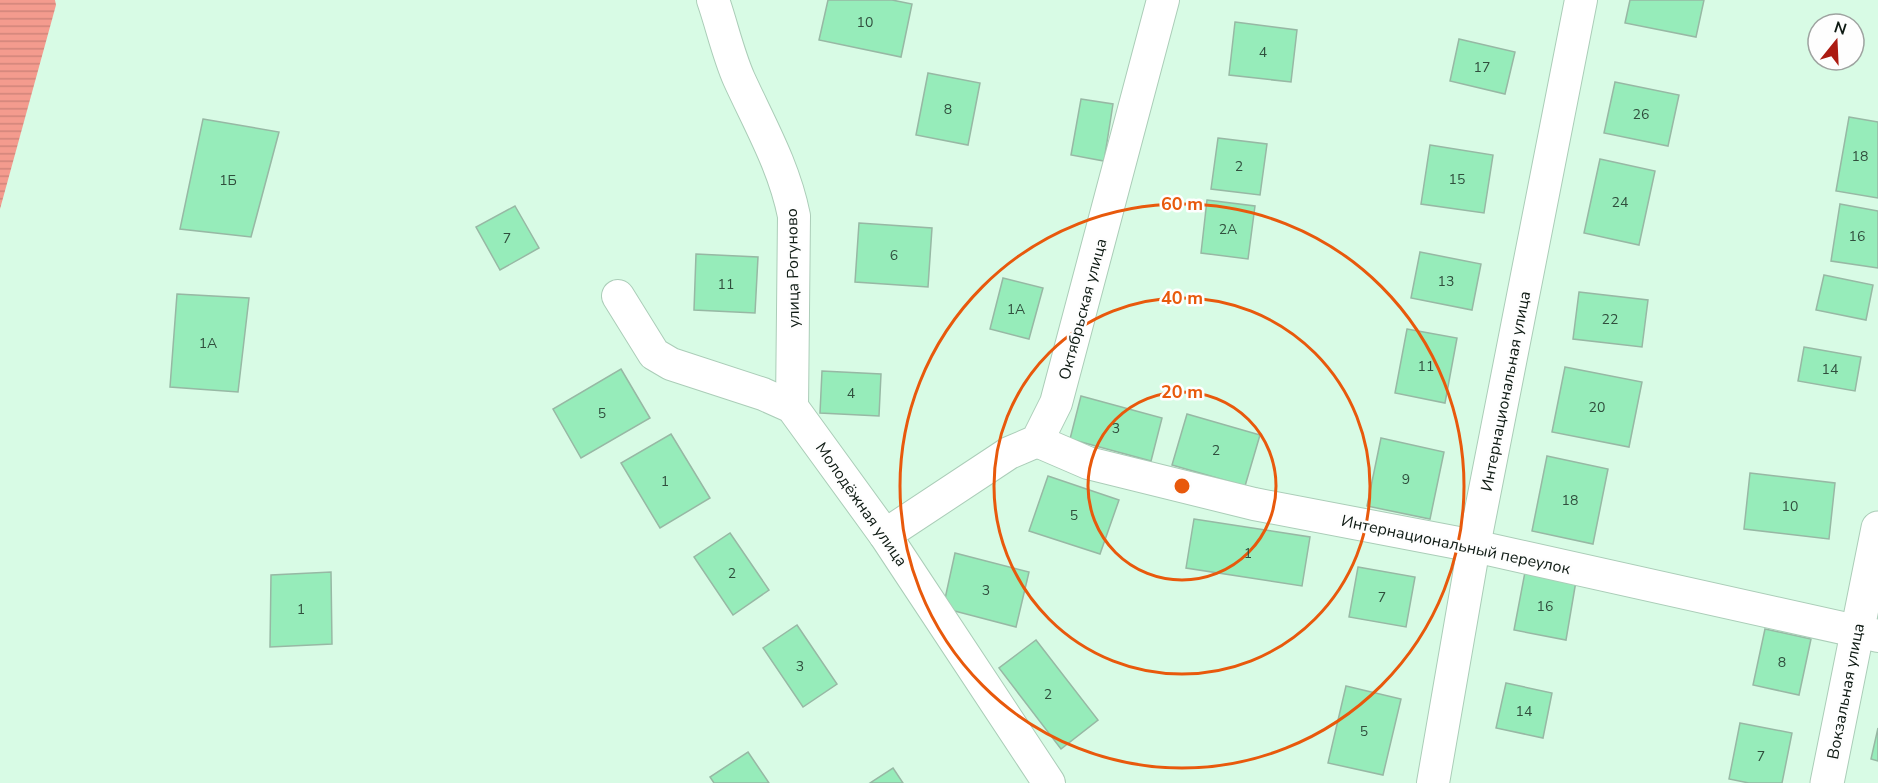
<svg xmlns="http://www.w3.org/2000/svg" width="1878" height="783" font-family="'Nunito Sans',sans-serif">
<defs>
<pattern id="water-rules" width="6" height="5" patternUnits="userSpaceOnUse" patternTransform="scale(1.5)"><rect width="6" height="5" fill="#f49b8e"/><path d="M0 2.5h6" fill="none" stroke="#d0857a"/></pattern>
</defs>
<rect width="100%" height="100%" fill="#d8fbe5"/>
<path fill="url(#water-rules)" d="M0 0H55L56 5 0 209Z"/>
<g fill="#96ecba" stroke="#97b8a4" stroke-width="1.5">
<path d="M828 0H892L912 4 901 57 819 40Z"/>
<path d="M1630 0H1704L1696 37 1625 23Z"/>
<path d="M1235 22 1297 30 1291 82 1229 75Z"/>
<path d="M1459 39 1515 52 1505 94 1450 81Z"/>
<path d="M928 73 980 83 968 145 916 135Z"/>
<path d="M1615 82 1679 95 1668 146 1604 133Z"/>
<path d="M1081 99 1113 104 1104 161 1071 155Z"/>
<path d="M1849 117 1878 122V198L1836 191Z"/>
<path d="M203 119 279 132 251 237 180 229Z"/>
<path d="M1218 138 1267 144 1260 195 1211 189Z"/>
<path d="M1430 145 1493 155 1484 213 1421 204Z"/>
<path d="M1600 159 1655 171 1639 245 1584 233Z"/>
<path d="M1207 200 1255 206 1248 259 1201 253Z"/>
<path d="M1840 204 1878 211V268L1831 261Z"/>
<path d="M515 206 539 248 500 270 476 227Z"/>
<path d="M859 223 932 228 928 287 855 282Z"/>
<path d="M1420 252 1481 264 1472 310 1411 298Z"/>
<path d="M696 254 758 257 755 313 694 310Z"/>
<path d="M1824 275 1873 285 1866 320 1816 310Z"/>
<path d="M1003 278 1043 288 1029 339 990 329Z"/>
<path d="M1579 292 1648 300 1642 347 1573 339Z"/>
<path d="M177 294 249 298 238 392 170 387Z"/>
<path d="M1407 329 1457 338 1445 403 1395 393Z"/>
<path d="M1804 347 1861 357 1855 391 1798 381Z"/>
<path d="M1565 367 1642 382 1629 447 1552 432Z"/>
<path d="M621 369 650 418 581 458 553 409Z"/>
<path d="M822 371 881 374 879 416 820 413Z"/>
<path d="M1081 396 1162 418 1151 461 1070 439Z"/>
<path d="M1187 414 1260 435 1245 486 1172 465Z"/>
<path d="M671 434 710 498 660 528 621 463Z"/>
<path d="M1381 438 1444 452 1430 519 1367 506Z"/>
<path d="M1547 456 1608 469 1593 544 1532 531Z"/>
<path d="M1750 473 1835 483 1829 539 1744 529Z"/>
<path d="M1048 476 1119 500 1100 554 1029 531Z"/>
<path d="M1194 519 1310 537 1302 586 1186 568Z"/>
<path d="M730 533 769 590 733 615 694 557Z"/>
<path d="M955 553 1029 572 1016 627 943 608Z"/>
<path d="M1358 567 1415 577 1406 627 1349 617Z"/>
<path d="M331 572 332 644 270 647 271 575Z"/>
<path d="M1525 572 1576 581 1566 640 1514 630Z"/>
<path d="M797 625 837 684 803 707 763 648Z"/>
<path d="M1765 629 1811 639 1799 695 1753 685Z"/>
<path d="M1036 640 1098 720 1061 749 999 668Z"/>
<path d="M1506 683 1552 693 1543 738 1496 728Z"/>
<path d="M1346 686 1401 699 1383 775 1328 763Z"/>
<path d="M1740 723 1792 733 1782 783H1749L1729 779Z"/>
<path d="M1878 728V761L1871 759Z"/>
<path d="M748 752 769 783H714L710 777Z"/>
<path d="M893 768 903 783H870Z"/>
</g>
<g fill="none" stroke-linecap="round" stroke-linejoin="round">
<defs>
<g id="minor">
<path d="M713 0C722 26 728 54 739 79 760 125 784 166 794 216L792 407"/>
<path d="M618 296 654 354 671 364 763 394 792 407 885 535 1049 783"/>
<path d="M1037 441 1088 463 1254 504 1474 546 1878 636"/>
<path d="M885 535 1009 453 1037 441 1056 403 1163 0"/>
<path d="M1433 783 1474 546 1581 0"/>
</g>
<path id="tertiary" d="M1827 783 1878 528"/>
</defs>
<use href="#minor" stroke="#abcdb8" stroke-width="34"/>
<use href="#tertiary" stroke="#abcdb8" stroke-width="35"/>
<use href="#minor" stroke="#fff" stroke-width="32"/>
<use href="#tertiary" stroke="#fff" stroke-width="33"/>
</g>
<g fill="none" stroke="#e8590c" stroke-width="3">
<circle cx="1182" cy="486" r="94"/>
<circle cx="1182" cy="486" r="188"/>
<circle cx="1182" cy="486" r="282"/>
</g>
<g text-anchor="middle" stroke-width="5" stroke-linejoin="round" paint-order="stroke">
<g font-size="14" fill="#304e3d">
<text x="865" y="27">10</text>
<text x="1263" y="57">4</text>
<text x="1482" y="72">17</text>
<text x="948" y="114">8</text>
<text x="1641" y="119">26</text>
<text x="1860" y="161">18</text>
<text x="1239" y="171">2</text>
<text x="1457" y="184">15</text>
<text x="228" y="185">1Б</text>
<text x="1620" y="207">24</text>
<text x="1228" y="234">2А</text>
<text x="1857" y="241">16</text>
<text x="507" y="243">7</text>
<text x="894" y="260">6</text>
<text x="1446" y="286">13</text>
<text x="726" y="289">11</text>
<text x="1016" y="314">1А</text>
<text x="1610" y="324">22</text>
<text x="208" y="348">1А</text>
<text x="1426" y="371">11</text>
<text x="1830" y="374">14</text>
<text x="851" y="398">4</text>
<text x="1597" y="412">20</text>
<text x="602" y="418">5</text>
<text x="1116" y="433">3</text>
<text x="1216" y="455">2</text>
<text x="1406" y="484">9</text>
<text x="665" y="486">1</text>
<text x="1570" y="505">18</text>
<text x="1790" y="511">10</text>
<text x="1074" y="520">5</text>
<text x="1248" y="558">1</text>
<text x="732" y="578">2</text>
<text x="986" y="595">3</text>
<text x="1382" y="602">7</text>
<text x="1545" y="611">16</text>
<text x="301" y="614">1</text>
<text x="1782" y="667">8</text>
<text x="800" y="671">3</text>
<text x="1048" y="699">2</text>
<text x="1524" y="716">14</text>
<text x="1364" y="736">5</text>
<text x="1761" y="761">7</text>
</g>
<g font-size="16" fill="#0e1a13" stroke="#fefefe">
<text transform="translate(792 268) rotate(-91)" y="6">улица Рогуново</text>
<text transform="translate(1082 309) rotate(-75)" y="6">Октябрьская улица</text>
<text transform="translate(1505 391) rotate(-79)" y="6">Интернациональная улица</text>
<text transform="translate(862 504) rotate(55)" y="6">Молодёжная улица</text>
<text transform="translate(1456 544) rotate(12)" y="6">Интернациональный переулок</text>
<text transform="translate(1845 691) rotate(-79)" y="6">Вокзальная улица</text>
</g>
</g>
<circle cx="1182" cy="486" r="9" fill="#e8590c" stroke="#fefefe" stroke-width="3"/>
<g font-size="18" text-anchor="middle" font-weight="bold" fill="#e8590c" stroke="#fefefe" stroke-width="5" stroke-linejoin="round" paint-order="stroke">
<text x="1182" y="210">60 m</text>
<text x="1182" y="304">40 m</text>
<text x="1182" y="398">20 m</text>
</g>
<g transform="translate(1836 42) rotate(18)"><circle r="28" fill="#fefefe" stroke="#9ea3a0" stroke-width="1.5"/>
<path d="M0-4.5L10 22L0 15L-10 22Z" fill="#ac1b12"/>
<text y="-9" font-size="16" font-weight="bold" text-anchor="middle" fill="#0e1a13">N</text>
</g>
</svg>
